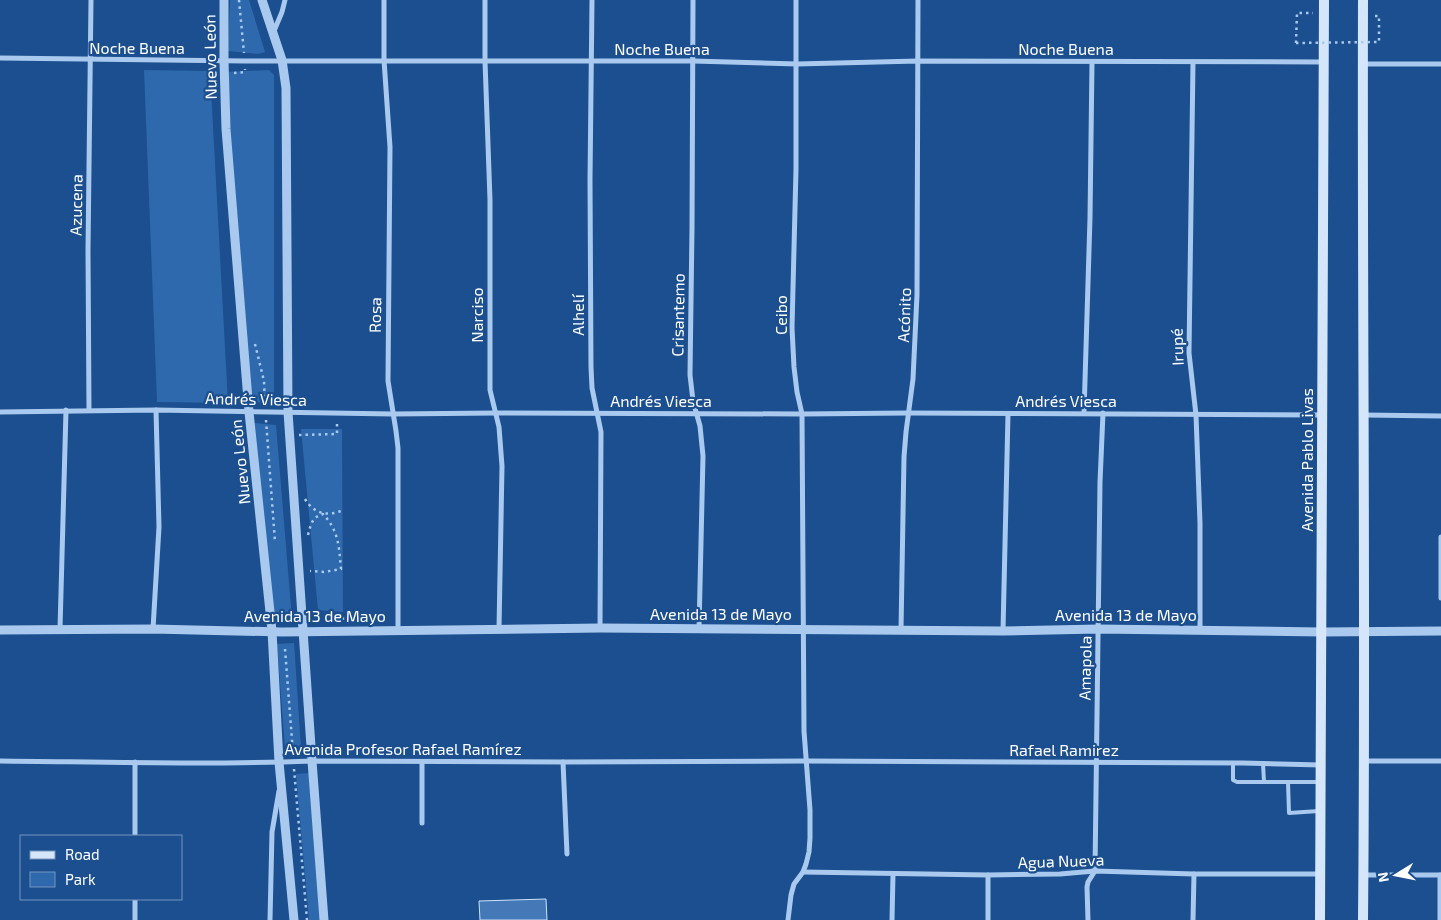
<svg xmlns="http://www.w3.org/2000/svg" width="1441" height="920" font-family="'Exo 2',sans-serif">
<rect width="100%" height="100%" fill="#1b4f8f"/>
<g fill="#2e69ad">
<path d="M230 0H249L265 52 258 54 228 51Z"/>
<path d="M144 70 210 71 228 403 157 402Z"/>
<path d="M269 70 274 75V403L249 402 226 72Z"/>
<path d="M253 423 276 425 292 619 280 618 274 616Z"/>
<path d="M301 429H342L343 612 318 610Z"/>
<path d="M294 643 301 748H285L277 644Z"/>
<path d="M309 773 321 920H309L296 774Z"/>
</g>
<path fill="#4478b7" stroke="#cfe3fa" d="M546 899 547 920H480L479 901Z"/>
<g fill="none" stroke-linecap="round" stroke-linejoin="round">
<g stroke="#a9c9ee" stroke-width="2.5" stroke-dasharray="2.5 4" stroke-linecap="butt">
<path d="M239 0 244 53"/>
<path d="M1375 16H1379V42"/>
<path d="M1296 43 1297 13H1313"/>
<path d="M234 73 245 72V69"/>
<path d="M255 344 264 381 265 405"/>
<path d="M266 420 275 542"/>
<path d="M299 435 337 434V420"/>
<path d="M305 499C314 514 328 517 343 510"/>
<path d="M308 535C311 524 312 517 323 514 339 531 339 547 341 569L324 572 310 571"/>
<path d="M314 611V614L343 617V622"/>
<path d="M285 649 293 753"/>
<path d="M294 769 307 920"/>
</g>
<g stroke="#a9c9ee" stroke-width="4">
<path d="M1233 763V780L1237 782H1319"/>
<path d="M1263 763 1264 782"/>
<path d="M1288 782 1289 813 1319 811"/>
</g>
<g stroke="#a9c9ee" stroke-width="5">
<path d="M384 0V60L390 147 388 381 396 431 398 448V630"/>
<path d="M485 0V61L490 200V390L499 427 502 466 499 629"/>
<path d="M592 0 590 180 591 367 592 388 601 432 600 628"/>
<path d="M693 0 692 228 690 375 693 401 700 426 703 456 699 629"/>
<path d="M274 31 282 12 285 0"/>
<path d="M0 58 245 61H693L797 64 918 61 1323 62"/>
<path d="M1193 62 1189 353 1196 415 1200 523V631"/>
<path d="M1363 64H1441"/>
<path d="M89 410 88 250 91 0"/>
<path d="M0 412 156 410 393 414 496 413 802 414 908 413 1321 415"/>
<path d="M1084 413 1090 218 1092 62"/>
<path d="M1364 415 1441 416"/>
<path d="M1441 537V598"/>
<path d="M60 629 66 410"/>
<path d="M153 629 159 527 156 410"/>
<path d="M901 630 904 457 906 432 913 379 917 295 918 0"/>
<path d="M1003 631 1008 414"/>
<path d="M0 761C104 762 208 765 312 761L563 762 805 761 1243 763 1321 765"/>
<path d="M1364 761H1441"/>
<path d="M135 762V836"/>
<path d="M563 762 567 854"/>
<path d="M422 823V762"/>
<path d="M803 872 988 875 1060 874 1095 871 1194 874H1320"/>
<path d="M988 875V920"/>
<path d="M1364 875H1441"/>
<path d="M1440 875V920"/>
<path d="M135 899V920"/>
<path d="M270 920 272 832 279 791"/>
<path d="M788 920 791 895 794 884 803 872 806 864 809 852 810 838V810L804 731 802 414 797 392 794 367 792 328 796 169V0"/>
<path d="M892 920 893 874"/>
<path d="M1088 920 1087 887 1088 882 1095 871 1100 482 1103 413"/>
<path d="M1193 920 1194 874"/>
</g>
<g stroke="#a9c9ee" stroke-width="9">
<path d="M224 0V61L226 129 249 412 272 631 279 762 294 920"/>
<path d="M262 0 282 60 286 88 288 412 312 761 324 920"/>
<path d="M0 630 153 629 282 632 600 628 1003 631 1098 629 1322 632 1441 631"/>
</g>
<g stroke="#d6e6fa" stroke-width="10">
<path d="M1363 0C1362 307 1366 613 1363 920"/>
<path d="M1320 920 1324 0"/>
</g>
<path stroke="#a9c9ee" stroke-width="2.5" stroke-dasharray="2.5 4" stroke-linecap="butt" d="M1296 43 1379 42"/>
</g>
<g text-anchor="middle" stroke-width="4.5" stroke-linejoin="round" paint-order="stroke">
<g font-size="16" fill="#fff" stroke="#1b4f8f">
<text x="137" y="54">Noche Buena</text>
<text x="662" y="55">Noche Buena</text>
<text x="1066" y="55">Noche Buena</text>
<text transform="translate(210 57) rotate(-91)" y="6">Nuevo León</text>
<text transform="translate(76 205) rotate(-89)" y="6">Azucena</text>
<text transform="translate(375 315) rotate(-89)" y="6">Rosa</text>
<text transform="translate(477 315) rotate(-90)" y="6">Narciso</text>
<text transform="translate(578 315) rotate(-90)" y="6">Alhelí</text>
<text transform="translate(678 315) rotate(-89)" y="6">Crisantemo</text>
<text transform="translate(781 315) rotate(-90)" y="6">Ceibo</text>
<text transform="translate(904 315) rotate(-88)" y="6">Acónito</text>
<text transform="translate(1177 347) rotate(-92)" y="6">Irupé</text>
<text transform="translate(256 399) rotate(1)" y="6">Andrés Viesca</text>
<text x="661" y="407">Andrés Viesca</text>
<text x="1066" y="407">Andrés Viesca</text>
<text transform="translate(1307 460) rotate(-90)" y="6">Avenida Pablo Livas</text>
<text transform="translate(240 462) rotate(-96)" y="6">Nuevo León</text>
<text x="721" y="620">Avenida 13 de Mayo</text>
<text x="1126" y="621">Avenida 13 de Mayo</text>
<text x="315" y="622">Avenida 13 de Mayo</text>
<text transform="translate(1085 668) rotate(-89)" y="6">Amapola</text>
<text x="403" y="755">Avenida Profesor Rafael Ramírez</text>
<text x="1064" y="756">Rafael Ramirez</text>
<text transform="translate(1061 861) rotate(-2)" y="6">Agua Nueva</text>
</g>
</g>
<rect x="20" y="835" width="162" height="65" fill="#1b4f8f" stroke="#7695bc"/>
<rect x="30" y="851" width="25" height="8" fill="#d6e6fa" stroke="#7695bc"/>
<text x="65" y="860" font-size="15" fill="#ffffff">Road</text>
<rect x="30" y="872" width="25" height="15" fill="#2e69ad" stroke="#7695bc"/>
<text x="65" y="885" font-size="15" fill="#ffffff">Park</text>
<g transform="translate(1396 875) rotate(260)" stroke="#1b4f8f" stroke-width="4" paint-order="stroke">
<path d="M0-4L9 19L0 12L-9 19Z" fill="#ffffff"/>
<text y="-8" font-size="14" font-weight="bold" text-anchor="middle" fill="#ffffff">N</text>
</g>
</svg>
